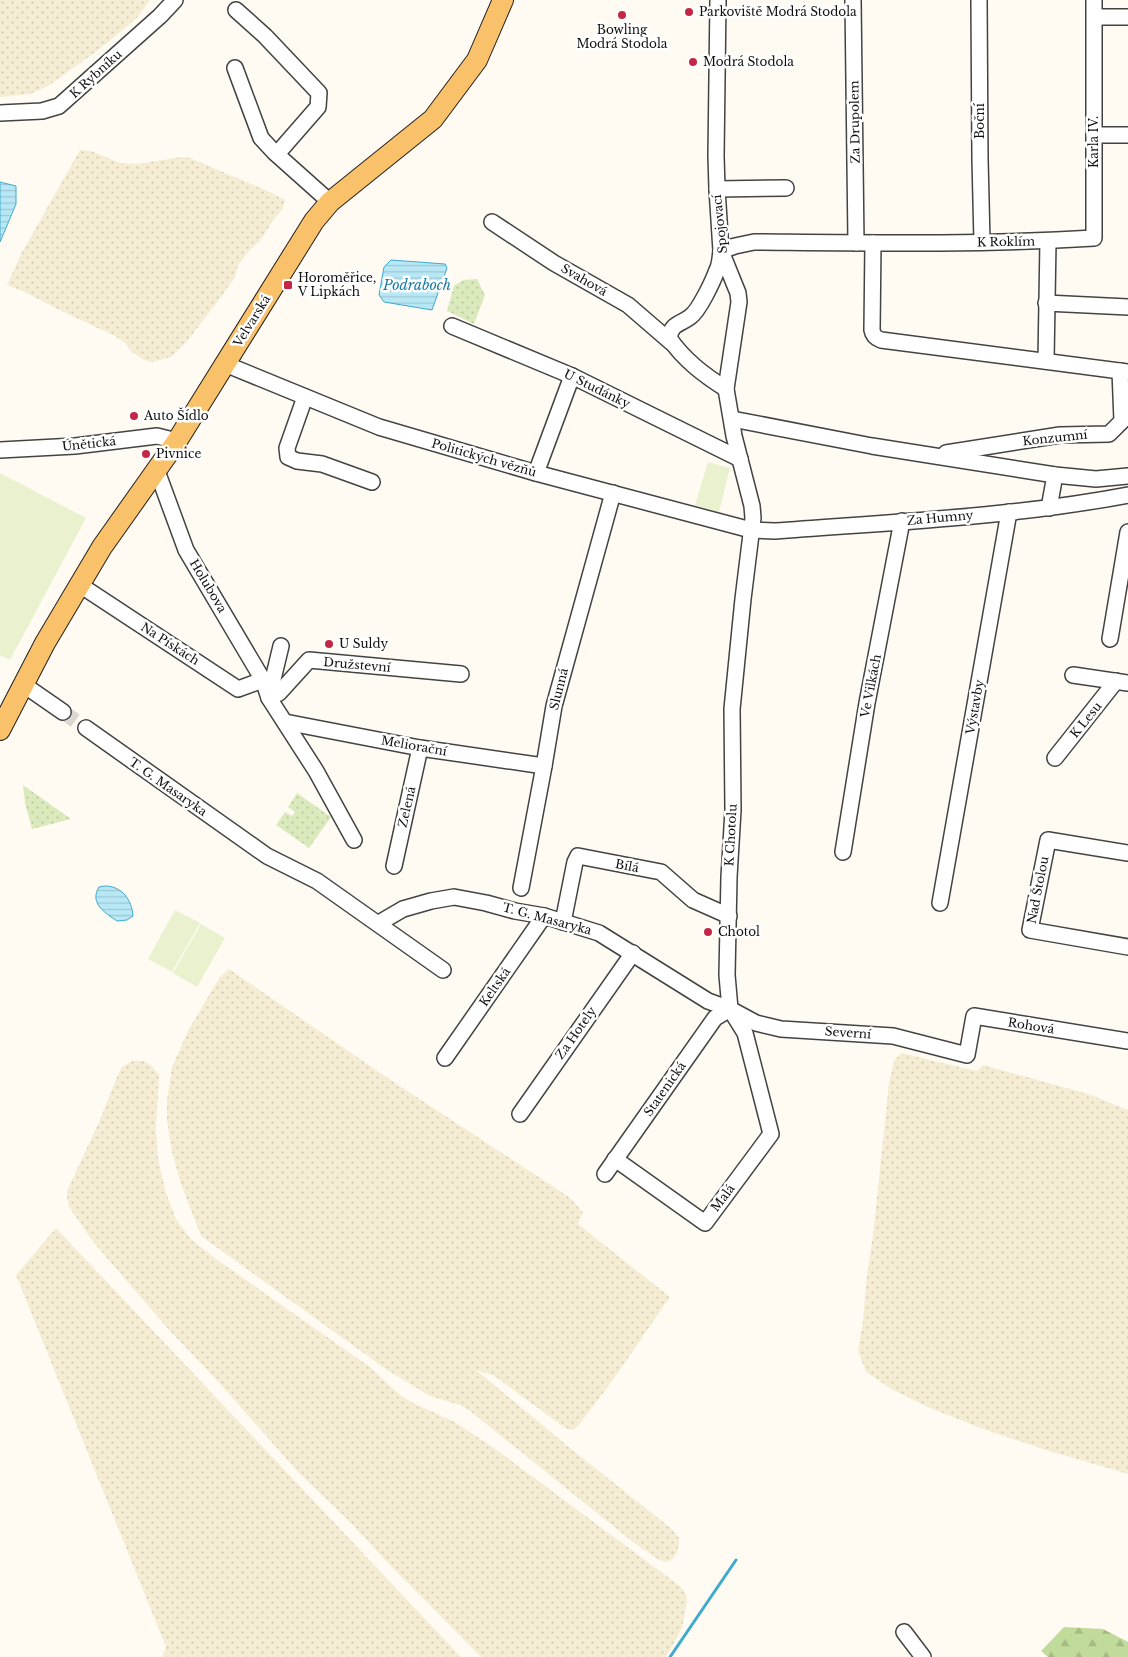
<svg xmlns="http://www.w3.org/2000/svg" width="1128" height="1657" font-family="'Libre Baskerville',serif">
<defs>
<pattern id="farmland-dots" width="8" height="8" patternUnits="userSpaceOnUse" patternTransform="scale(1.25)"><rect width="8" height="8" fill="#f5edd3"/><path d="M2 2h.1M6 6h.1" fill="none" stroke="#d1cab4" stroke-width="1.8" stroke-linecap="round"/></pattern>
<pattern id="forest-firs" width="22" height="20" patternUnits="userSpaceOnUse" patternTransform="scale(1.25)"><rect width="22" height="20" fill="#c1db9b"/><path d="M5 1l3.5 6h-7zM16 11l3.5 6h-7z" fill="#a5bb84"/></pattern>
<pattern id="park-dots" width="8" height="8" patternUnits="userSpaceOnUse" patternTransform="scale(1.25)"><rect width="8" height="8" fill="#dbeabc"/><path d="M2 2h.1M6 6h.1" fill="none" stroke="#bbc8a1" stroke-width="1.8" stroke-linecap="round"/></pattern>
<pattern id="water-rules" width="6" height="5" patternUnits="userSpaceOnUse" patternTransform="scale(1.25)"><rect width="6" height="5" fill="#b8e8f6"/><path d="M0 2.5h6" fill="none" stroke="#9dc6d2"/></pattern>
</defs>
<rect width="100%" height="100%" fill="#fffbf3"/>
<g fill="url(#farmland-dots)">
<path d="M0 0H150L137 18 96 52 48 86 30 94 0 97Z"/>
<path d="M80 150 91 151 120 163 138 164 181 157 190 158 270 192 285 200 282 210 274 219 260 241 248 252 238 266 235 277 221 297 185 344 171 357 152 362 144 360 132 352 124 342 113 335 57 309 27 293 7 285 21 254Z"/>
<path d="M229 969 389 1079 569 1197 583 1212 578 1224 670 1297 615 1377 579 1425 573 1430 565 1428 493 1375 476 1370 570 1448 673 1530 679 1538V1545L677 1553 671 1560 666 1562 659 1560 633 1542 470 1411 460 1405 430 1396 387 1370 201 1236 181 1184 172 1152 167 1121V1100L172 1067 189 1029 220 977Z"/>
<path d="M901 1053 977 1071 983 1065 1088 1094 1128 1110V1474L1046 1450 983 1429 930 1408 893 1390 866 1372 858 1351 863 1321 866 1283 873 1235 889 1083 894 1061Z"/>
<path d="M132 1061H144L152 1066 159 1075 156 1128 158 1159 166 1193 176 1219 191 1239 216 1259 370 1367 399 1394 409 1401 455 1422 494 1448 680 1586 686 1594 687 1602 683 1623 681 1630 666 1657H481L384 1559 352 1524 298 1472 213 1376 170 1331 94 1243 69 1207 67 1197V1191L99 1122 117 1077 122 1067Z"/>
<path d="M56 1228 344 1533 461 1657H162L166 1647 16 1275Z"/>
</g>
<path fill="url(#forest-firs)" d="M1064 1627 1103 1629 1128 1642V1657H1048L1041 1651Z"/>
<g fill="url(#park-dots)">
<path d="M477 279 485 295 474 324 447 311 454 286 463 280Z"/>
<path d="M23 785 71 819 32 829 25 803Z"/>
<path d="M297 793 331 817 309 848 276 825 285 812 292 816 295 812 288 807Z"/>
</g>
<g fill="#eaf1ce">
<path d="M708 462 730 468 719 512 695 505Z"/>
<path d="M0 473 86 518 10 660 0 655Z"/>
<path d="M175 910 200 923 172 972 148 959Z"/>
<path d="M201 924 225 938 197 987 173 973Z"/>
</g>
<g fill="url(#water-rules)" stroke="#3eaace">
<path d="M0 182 16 186V204L0 242Z"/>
<path d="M391 260 445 264 447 268 432 310 384 302 379 295 384 267Z"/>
<path d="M105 886C122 886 132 900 133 916L127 920 117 921C105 913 89 903 99 887Z"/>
</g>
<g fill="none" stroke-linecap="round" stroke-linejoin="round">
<path stroke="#3eaace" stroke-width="3" d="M670 1657 736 1560"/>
<path stroke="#dbd8d1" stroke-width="15" stroke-dasharray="15 8" stroke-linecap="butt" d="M63 712 86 728"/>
<defs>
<g id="minor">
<path d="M853 0 856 243"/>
<path d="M979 0 980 159 982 242"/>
<path d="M236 10 265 36 319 93 318 107 277 154"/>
<path d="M1095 17H1128"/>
<path d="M235 68 261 138 274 152 330 202"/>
<path d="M0 113 42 111 59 106 160 16 175 0"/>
<path d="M1094 135H1128"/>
<path d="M717 189 786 188"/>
<path d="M492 222 554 263 628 305 672 343"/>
<path d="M873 243 872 330C873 336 876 338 881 340L1128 372"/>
<path d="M721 251 735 246 754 242C867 243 981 245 1094 238V0"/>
<path d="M721 251C720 257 720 265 717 270 713 281 699 311 690 317 679 325 672 323 669 338 684 360 704 375 726 389"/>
<path d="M1046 303 1128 307"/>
<path d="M452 326 572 376 740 459"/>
<path d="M1046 361 1048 241"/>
<path d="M225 364 379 427 536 473 751 530 775 531C893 522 1012 517 1128 495"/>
<path d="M305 397 287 448 288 457 297 461 322 464 372 482"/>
<path d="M732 419 872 446 1055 475 1096 479 1128 476"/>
<path d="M0 450 75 446 157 436 177 441"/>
<path d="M946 453 1060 435 1109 434 1122 421 1120 371"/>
<path d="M157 471 186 550 263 680 269 698 316 771 354 840"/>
<path d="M536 473 572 376"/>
<path d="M1049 508 1055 475"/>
<path d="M80 585 238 689 263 680"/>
<path d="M1110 639 1128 532"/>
<path d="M1073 675 1128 683"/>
<path d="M24 685 63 712"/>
<path d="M269 696 281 646"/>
<path d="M269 698 279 693 309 660 461 674"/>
<path d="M285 722 420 748 544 766"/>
<path d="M86 728 267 856 317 881 443 970"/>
<path d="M1055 758 1116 681"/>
<path d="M843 852 867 703 902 521"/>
<path d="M1128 853 1048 840 1030 930 1128 947"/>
<path d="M394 866 420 748"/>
<path d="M521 888 544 766 554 706 613 493"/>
<path d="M940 903 1009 512"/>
<path d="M563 922 575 862 578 856 661 872 693 900 729 916"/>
<path d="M379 923 403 909 431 901 454 897 486 903 515 911 544 916 599 933 708 1001 730 1009 756 1023 781 1029 893 1036 967 1055 974 1016 1128 1041"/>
<path d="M445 1058 544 916"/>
<path d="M520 1114 633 953"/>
<path d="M615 1159 705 1223 771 1134 745 1033 730 1009 727 975 729 877 733 810 732 709 743 599 753 518 752 506 734 436 726 389 739 302 738 293 721 251 717 189 716 156 718 0"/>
<path d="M605 1174 715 1018 730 1009"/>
<path d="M904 1632 923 1657"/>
</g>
<path id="major" d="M0 730 45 643 102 547 177 441 314 221 330 202 433 119 477 60 503 0"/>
</defs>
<use href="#minor" stroke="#434343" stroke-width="18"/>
<use href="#major" stroke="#212121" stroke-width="22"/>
<use href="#minor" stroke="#fff" stroke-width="15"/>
<use href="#major" stroke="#f8c16a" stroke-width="20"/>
</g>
<g fill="#c22745" stroke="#fff" stroke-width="2">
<circle cx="689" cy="12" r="5"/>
<circle cx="622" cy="15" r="5"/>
<circle cx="693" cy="62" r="5"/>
<rect x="283" y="280" width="10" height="10" rx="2.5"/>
<circle cx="134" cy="416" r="5"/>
<circle cx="146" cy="454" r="5"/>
<circle cx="329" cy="644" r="5"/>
<circle cx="708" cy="932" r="5"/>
</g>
<g text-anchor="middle" stroke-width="5" stroke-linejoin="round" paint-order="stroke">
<g font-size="12" fill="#101010" stroke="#fff" text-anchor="start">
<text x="699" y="16">Parkoviště Modrá Stodola</text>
<text x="622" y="34" text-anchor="middle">Bowling<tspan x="622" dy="14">Modrá Stodola</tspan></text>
<text x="703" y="66">Modrá Stodola</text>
<text x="298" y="282">Horoměřice,<tspan x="298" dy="14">V Lipkách</tspan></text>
<text x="144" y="420">Auto Šídlo</text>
<text x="156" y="458">Pivnice</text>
<text x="339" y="648">U Suldy</text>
<text x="718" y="936">Chotol</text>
</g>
<g font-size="12" fill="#101010" stroke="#fff">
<text transform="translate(96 74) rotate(-42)" y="4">K Rybníku</text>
<text transform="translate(980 121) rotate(-90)" y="4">Boční</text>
<text transform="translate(855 122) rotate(-91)" y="4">Za Drupolem</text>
<text transform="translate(1094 142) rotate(-90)" y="4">Karla IV.</text>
<text transform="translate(720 224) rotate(-96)" y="4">Spojovací</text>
<text transform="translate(1006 242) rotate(-1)" y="4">K Roklím</text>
<text transform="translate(584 280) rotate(30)" y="4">Svahová</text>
<text transform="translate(252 321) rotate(-58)" y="4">Velvarská</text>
<text transform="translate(597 389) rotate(26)" y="4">U Studánky</text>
<text transform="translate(1055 438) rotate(-6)" y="4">Konzumní</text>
<text transform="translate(89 444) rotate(-6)" y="4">Únětická</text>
<text transform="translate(484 458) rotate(16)" y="4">Politických vězňů</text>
<text transform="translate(940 518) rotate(-5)" y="4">Za Humny</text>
<text transform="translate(208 586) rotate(59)" y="4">Holubova</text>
<text transform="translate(170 644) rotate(33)" y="4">Na Pískách</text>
<text transform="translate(357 665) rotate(5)" y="4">Družstevní</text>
<text transform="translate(871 686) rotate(-79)" y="4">Ve Vilkách</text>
<text transform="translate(559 689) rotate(-76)" y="4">Slunná</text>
<text transform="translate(975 707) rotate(-80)" y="4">Výstavby</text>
<text transform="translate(1086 720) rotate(-51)" y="4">K Lesu</text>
<text transform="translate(414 746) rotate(10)" y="4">Meliorační</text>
<text transform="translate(168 787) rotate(35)" y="4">T. G. Masaryka</text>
<text transform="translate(407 807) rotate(-77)" y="4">Zelená</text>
<text transform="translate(731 835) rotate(-87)" y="4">K Chotolu</text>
<text transform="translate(627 866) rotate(11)" y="4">Bílá</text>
<text transform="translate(1038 890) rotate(-79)" y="4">Nad Štolou</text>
<text transform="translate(547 919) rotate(15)" y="4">T. G. Masaryka</text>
<text transform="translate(495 987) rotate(-55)" y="4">Keltská</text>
<text transform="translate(1031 1026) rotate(9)" y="4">Rohová</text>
<text transform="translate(576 1033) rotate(-55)" y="4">Za Hotely</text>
<text transform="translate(848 1033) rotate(4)" y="4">Severní</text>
<text transform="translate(665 1089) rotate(-55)" y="4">Statenická</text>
<text transform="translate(723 1198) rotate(-53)" y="4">Malá</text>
</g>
<g font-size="14" font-style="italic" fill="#187ba4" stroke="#fff">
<text x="417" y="290">Podraboch</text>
</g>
</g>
</svg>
